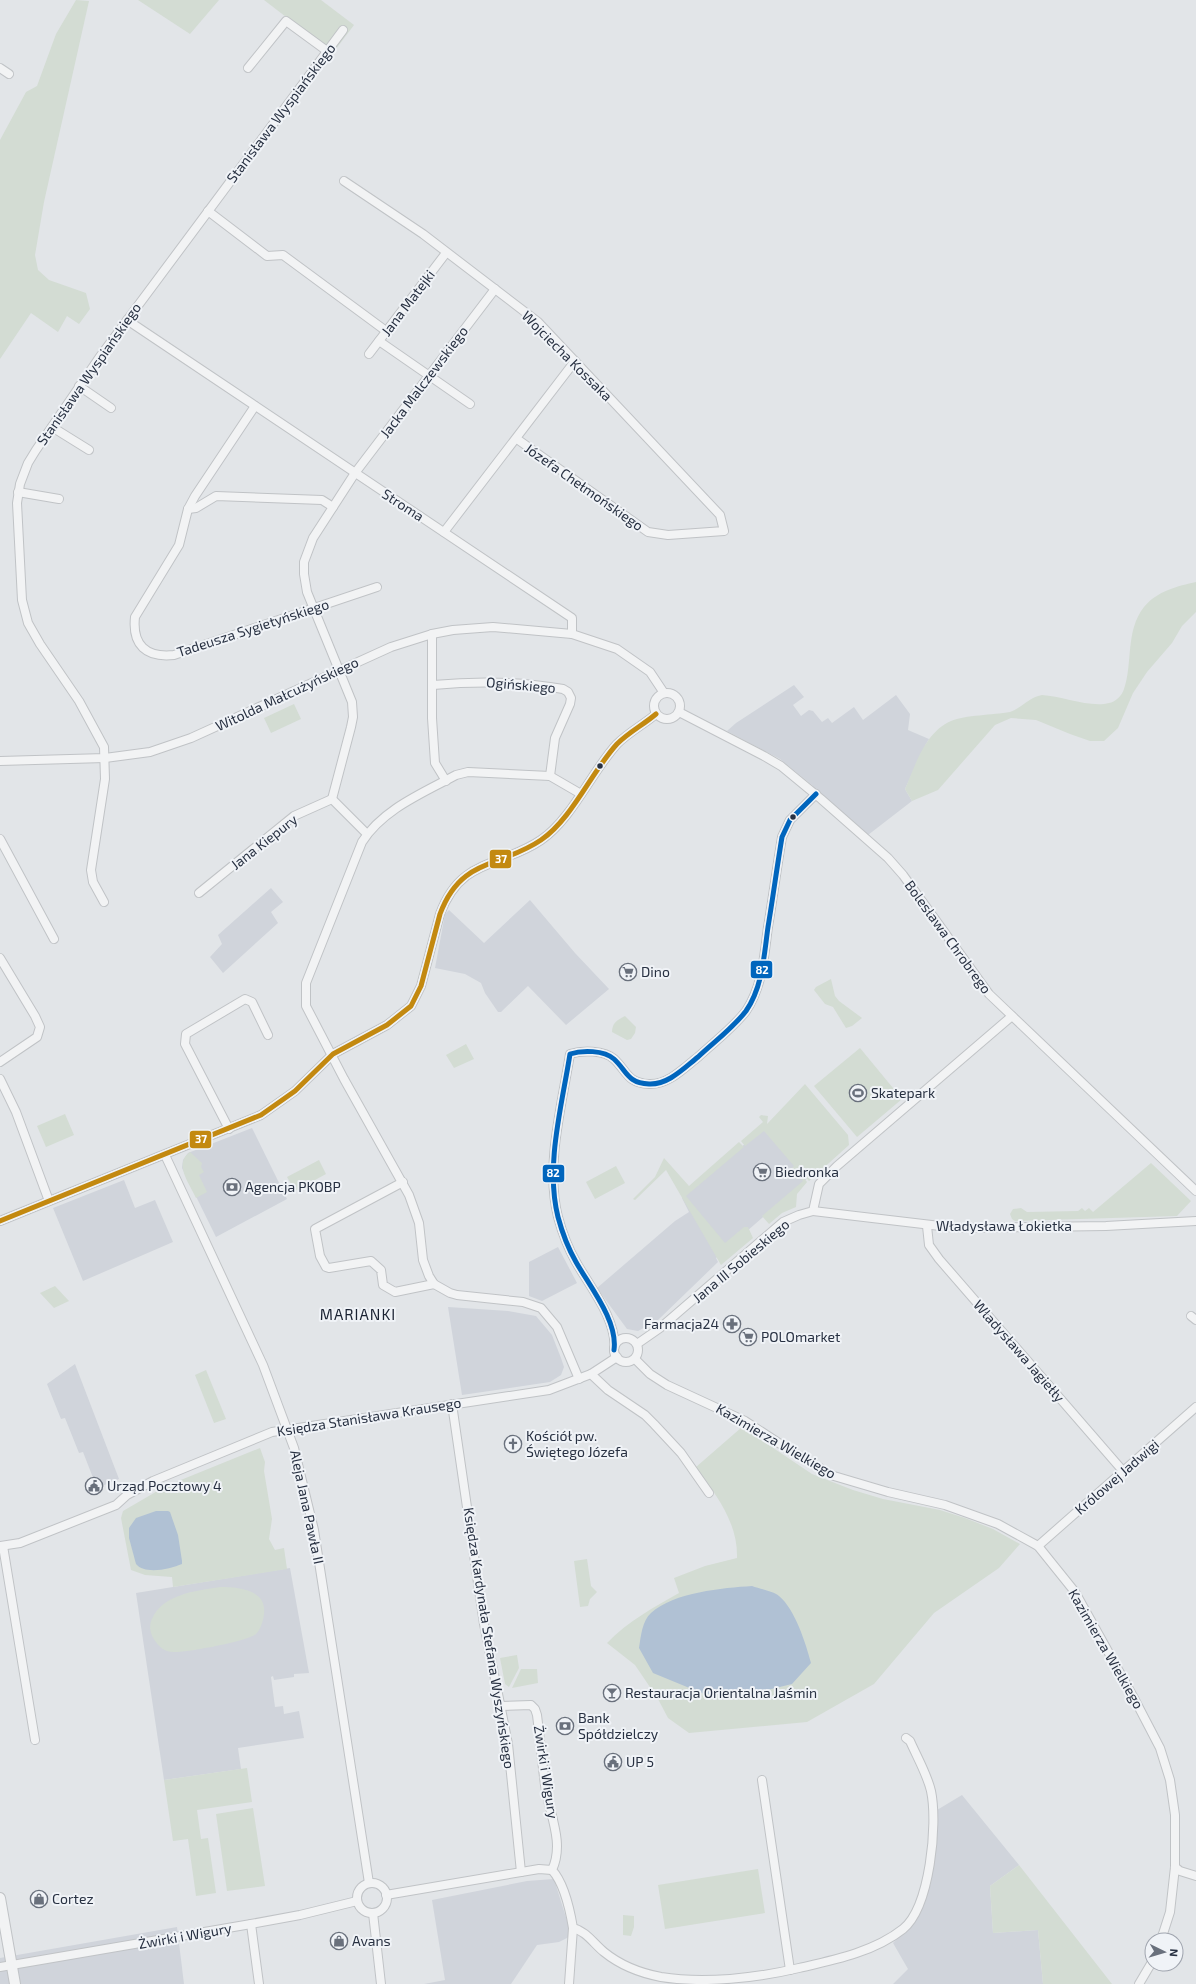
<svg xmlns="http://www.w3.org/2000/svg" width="1196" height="1984" font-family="'Exo 2',sans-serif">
<rect width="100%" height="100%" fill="#e2e5e8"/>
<g fill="#d0d4db">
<path d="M794 685 804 697 793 705 801 716 809 710 813 711 822 722 828 718 832 723 854 707 863 720 896 695 910 714 908 730 929 739 926 744 905 789 912 801 868 835 821 799 812 785 780 759 727 731 736 723Z"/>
<path d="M271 888 283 902 271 912 278 923 223 973 210 957 222 944 218 935Z"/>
<path d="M530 900 575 953 609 989 566 1025 528 986 501 1012H498L485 993 481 983 465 974 435 968 445 914 449 910 484 943Z"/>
<path d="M767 1125 810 1176 716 1258 718 1262 658 1320 638 1331 627 1329 597 1288 675 1221 689 1212 682 1198Z"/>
<path d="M252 1128 287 1199 216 1237 182 1168 183 1160 188 1153Z"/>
<path d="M124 1180 135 1208 155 1200 173 1242 83 1281 53 1208Z"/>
<path d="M558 1247 577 1283 542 1301 529 1296V1262Z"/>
<path d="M448 1307 508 1311 536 1316 552 1335 561 1358 564 1367 561 1375 550 1382 462 1395Z"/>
<path d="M75 1364 119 1479 97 1488 83 1452 79 1453 65 1418 61 1419 47 1384Z"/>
<path d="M290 1568 309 1673 294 1674V1677L274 1680 273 1676 271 1677 275 1707 283 1706 284 1714 299 1711 304 1738 238 1748 241 1769 164 1780 136 1593Z"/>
<path d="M962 1795 1019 1865 990 1886 993 1933 1038 1930 1043 1984H893L908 1969 893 1943 917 1919 931 1883 937 1810Z"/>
<path d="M554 1879 568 1924 569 1937 559 1942 537 1945 511 1984H424L445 1980 432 1900 527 1881Z"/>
<path d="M177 1927 184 1984H0V1958Z"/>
</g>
<g fill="#d3dcd3">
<path d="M76 0 89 1 44 202 35 255 38 270 49 280 86 293 90 309 79 324 67 316 58 332 31 313 0 359V140L26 92 37 86 56 34Z"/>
<path d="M138 0H219L190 34Z"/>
<path d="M264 0H321L354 25 333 53Z"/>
<path d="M1196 582V612L1182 626 1172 643 1147 672 1133 693 1118 728 1104 741H1090L1070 734 1036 720 1011 718 995 725 938 790 912 801 905 789C915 766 925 732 951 721 965 715 993 715 1010 712 1022 708 1029 697 1042 695 1062 696 1090 708 1109 703 1115 702 1122 696 1124 689 1133 664 1125 631 1144 607 1157 591 1178 586 1196 582Z"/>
<path d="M294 704 301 719 271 733 264 718Z"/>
<path d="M831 979 835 996 839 1001 862 1018 852 1026 846 1028 833 1007 825 1004 814 990 816 987Z"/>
<path d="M625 1016 636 1027 635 1033 631 1039 627 1040 612 1032C612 1023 617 1020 625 1016Z"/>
<path d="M466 1044 474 1059 454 1068 446 1055Z"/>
<path d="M860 1048 902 1099 857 1137 814 1086Z"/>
<path d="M805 1084 848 1135 849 1145 809 1181 803 1174 800 1177 792 1168 794 1166 764 1131 745 1146 741 1141 763 1122 759 1117 761 1115 768 1116 767 1124Z"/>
<path d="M65 1114 74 1135 46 1147 37 1126Z"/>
<path d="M739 1142 744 1147 686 1196 725 1243 744 1227H748L753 1238 721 1265 666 1170 635 1200 633 1199 655 1177 664 1158 689 1186Z"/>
<path d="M190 1152 202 1163 201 1167 204 1172 199 1175 207 1192 196 1198C190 1184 173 1164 190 1152Z"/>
<path d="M319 1160 326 1174 295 1191 287 1177Z"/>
<path d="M1151 1163 1191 1201 1177 1216 1015 1221 1012 1219 1010 1214 1013 1209 1021 1208 1027 1212 1078 1211 1082 1208 1085 1211 1089 1208 1093 1212Z"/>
<path d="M616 1166 625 1183 595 1199 586 1182Z"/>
<path d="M803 1177 807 1182 797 1194 796 1207 782 1213 769 1224 762 1216 803 1181 801 1179Z"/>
<path d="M55 1286 69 1301 54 1308 40 1293Z"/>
<path d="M206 1370 226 1419 214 1423 195 1375Z"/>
<path d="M742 1427 812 1474 853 1490 883 1499 940 1510 965 1518 993 1529 1020 1544 999 1568 934 1613 874 1684 807 1722 689 1733 668 1718 658 1699 635 1665 607 1643C628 1621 653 1608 679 1593L674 1578 705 1566 737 1558C738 1522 716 1495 696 1467Z"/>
<path d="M260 1448 265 1462 264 1471 272 1519 269 1539 275 1550 284 1548 287 1569 173 1587 172 1577 145 1575 131 1570 121 1518 123 1511 166 1486Z"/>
<path d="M587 1559 591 1586 597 1592 590 1599 588 1606 580 1607 574 1561Z"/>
<path d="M220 1587C237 1587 267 1589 264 1614 263 1621 261 1629 256 1634 248 1641 185 1653 173 1652 166 1652 160 1648 156 1642 151 1636 148 1627 152 1619 163 1594 195 1591 220 1587Z"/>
<path d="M517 1655 519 1668 509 1687 505 1684 500 1658Z"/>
<path d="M521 1669H537L538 1683 512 1688Z"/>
<path d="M247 1768 252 1802 197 1810 201 1839 208 1838 216 1893 196 1896 188 1839 173 1841 164 1780Z"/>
<path d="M253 1808 265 1886 227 1891 216 1814Z"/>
<path d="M1019 1865 1112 1984H1043L1038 1930 993 1933 990 1886Z"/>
<path d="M758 1869 765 1913 665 1929 658 1885Z"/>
<path d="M623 1915 634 1916V1927L631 1936 623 1935Z"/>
</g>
<g fill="#b0c1d4">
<path d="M156 1511H168L170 1512 178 1535 182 1561V1564C170 1569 145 1575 136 1564L129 1538V1528L136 1518Z"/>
<path d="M752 1586C760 1589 773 1591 779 1596 795 1609 806 1644 811 1663L792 1684 751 1694H704L653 1673 639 1648C641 1636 642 1621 651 1613 674 1592 723 1588 752 1586Z"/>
</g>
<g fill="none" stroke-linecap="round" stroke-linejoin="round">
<defs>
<g id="minor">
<path d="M0 68 9 74"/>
<path d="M248 68 286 21 327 51"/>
<path d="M344 181 423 234 538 322 720 515 724 531 668 535 648 532 517 439"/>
<path d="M208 211 267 256 283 255 386 331"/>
<path d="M127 320 572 618V634L617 649 650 672 664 693"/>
<path d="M379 341 470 404"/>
<path d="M369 354 446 253"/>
<path d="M79 386 111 408"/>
<path d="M255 406 195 496 188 509 179 545 135 617C132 645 146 658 174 655L377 587"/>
<path d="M52 427 89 450"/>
<path d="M18 492 59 499"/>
<path d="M188 509 196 508 216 496 322 500 333 507"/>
<path d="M444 532 575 361"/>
<path d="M432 634V718L435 763 446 781"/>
<path d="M433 685C477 681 519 681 563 689L568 692 571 698 570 704 555 738 550 776"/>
<circle cx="667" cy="706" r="13"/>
<path d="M679 712 764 756 781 766 821 799 888 858 903 875 989 994 1196 1191"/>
<path d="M0 761 105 758 150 752 191 738 391 647 432 634 453 630 493 627 572 634"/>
<path d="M332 799 351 727 353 717 352 702 307 592 304 574V562L313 538 355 473 495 289"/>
<path d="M332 799 367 834"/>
<path d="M0 839 54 939"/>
<path d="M199 893 294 816 332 799"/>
<path d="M104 902 93 882 91 870 105 779 104 747 79 701 40 644 28 623 22 600 17 503 20 484 28 463 36 450 99 358 343 30"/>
<path d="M0 958 35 1016 40 1027 37 1037 0 1062"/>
<path d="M0 1079 16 1112 49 1201"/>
<path d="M229 1129 185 1044 186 1034 245 999 252 1002 268 1035"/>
<path d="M165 1155 263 1365 294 1448 314 1530 369 1883"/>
<path d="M403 1182 315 1229 320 1256 326 1267 329 1268 371 1261 381 1270 383 1285 395 1292 434 1284"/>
<path d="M813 1211 957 1228 1106 1226 1196 1221"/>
<path d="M0 1221 261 1115 295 1091 333 1054 387 1025 411 1006 421 986 440 914C461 857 500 868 541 840 572 819 592 771 617 744 629 732 643 725 656 714"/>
<path d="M927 1226 929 1245 939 1259 1123 1471"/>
<path d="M1191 1316 1196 1320"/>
<circle cx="626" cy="1350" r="12"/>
<path d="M637 1344 660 1328 783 1222 799 1215 813 1211 819 1184 837 1166 1012 1016"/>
<path d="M614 1350C618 1321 590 1287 576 1262 568 1248 562 1232 558 1217 545 1166 562 1105 570 1054 582 1050 604 1050 614 1059 627 1071 627 1083 649 1084 668 1085 684 1068 698 1057 714 1042 733 1028 746 1011 763 986 764 955 768 927 773 897 777 867 782 837L790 820 816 794"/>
<path d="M635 1359 650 1374 667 1385 745 1421 791 1451 834 1476 888 1492 945 1505 998 1524 1038 1546 1075 1592 1135 1700 1160 1748 1170 1780 1175 1815V1867L1170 1912 1161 1940"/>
<path d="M591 1374 617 1357"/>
<path d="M579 1379 557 1327 541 1308 523 1302 457 1295 450 1293 434 1284 429 1276 423 1260 419 1223 409 1195 344 1079 306 1006V983L362 842C383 809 423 793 456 775L468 772 550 776 581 794"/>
<path d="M452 1404 484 1624 508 1744 521 1872"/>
<path d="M0 1546 20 1543 116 1505 127 1495 153 1481 272 1432 549 1390 591 1374 608 1390 645 1415 654 1424 681 1453 709 1493"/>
<path d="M3 1546 35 1740"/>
<path d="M1038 1546 1196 1407"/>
<path d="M501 1706 531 1705 535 1709 537 1715C540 1739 542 1762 545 1785 549 1813 565 1843 552 1870 564 1883 570 1910 573 1928 586 1931 594 1944 604 1952 620 1965 640 1973 661 1977 704 1984 757 1978 799 1968 834 1960 874 1952 903 1929 930 1907 938 1824 931 1791 927 1774 917 1757 910 1741L906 1738"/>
<path d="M762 1780 790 1970"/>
<path d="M1175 1867 1180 1871 1196 1876"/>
<circle cx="372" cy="1898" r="15"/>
<path d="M386 1895 539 1869 552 1870"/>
<path d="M373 1913 381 1984"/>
<path d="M251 1924 259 1984"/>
<path d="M0 1967 251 1924 300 1915 357 1901"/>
<path d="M569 1984 573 1928"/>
<path d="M1139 1984 1152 1962"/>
</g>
<path id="tertiary" d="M0 1898 15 1984"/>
</defs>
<use href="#minor" stroke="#c0c3c6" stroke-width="10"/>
<use href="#tertiary" stroke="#c0c3c6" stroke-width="12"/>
<use href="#minor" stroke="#f2f3f4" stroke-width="8"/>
<use href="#tertiary" stroke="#f2f3f4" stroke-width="10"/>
<defs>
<path id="bus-1" d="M0 1221 261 1115 295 1091 333 1054 387 1025 411 1006 421 986 440 914C461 857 500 868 541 840 572 819 592 771 617 744 629 732 643 725 656 714"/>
<path id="bus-2" d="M614 1350C618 1321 590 1287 576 1262 568 1248 562 1232 558 1217 545 1166 562 1105 570 1054 582 1050 604 1050 614 1059 627 1071 627 1083 649 1084 668 1085 684 1068 698 1057 714 1042 733 1028 746 1011 763 986 764 955 768 927 773 897 777 867 782 837L790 820 816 794"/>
</defs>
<use href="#bus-1" stroke="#f0f3f7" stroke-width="8"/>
<use href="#bus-2" stroke="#f0f3f7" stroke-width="8"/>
<use href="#bus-1" stroke="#c38910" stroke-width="5"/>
<use href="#bus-2" stroke="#0065bd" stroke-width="5"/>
</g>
<defs>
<symbol id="supermarket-ring" viewBox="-11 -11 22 22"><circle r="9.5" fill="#f0f3f7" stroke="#69707c" stroke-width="1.5"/><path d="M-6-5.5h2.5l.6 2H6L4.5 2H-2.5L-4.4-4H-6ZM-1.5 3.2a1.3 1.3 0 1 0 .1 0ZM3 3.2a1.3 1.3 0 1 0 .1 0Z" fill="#69707c"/></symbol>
<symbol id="stadium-ring" viewBox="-11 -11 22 22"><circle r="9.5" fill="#f0f3f7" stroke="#69707c" stroke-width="1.5"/><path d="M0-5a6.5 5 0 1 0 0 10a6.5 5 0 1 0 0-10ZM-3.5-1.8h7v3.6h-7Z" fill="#69707c"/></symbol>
<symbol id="bank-ring" viewBox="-11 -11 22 22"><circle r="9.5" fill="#f0f3f7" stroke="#69707c" stroke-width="1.5"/><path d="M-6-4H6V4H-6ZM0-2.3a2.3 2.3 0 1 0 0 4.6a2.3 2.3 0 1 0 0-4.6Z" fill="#69707c"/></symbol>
<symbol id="pharmacy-ring" viewBox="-11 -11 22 22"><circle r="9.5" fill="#f0f3f7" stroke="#69707c" stroke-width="1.5"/><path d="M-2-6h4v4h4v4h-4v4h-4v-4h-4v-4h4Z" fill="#69707c"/></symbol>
<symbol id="church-ring" viewBox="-11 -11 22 22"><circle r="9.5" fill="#f0f3f7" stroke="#69707c" stroke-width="1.5"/><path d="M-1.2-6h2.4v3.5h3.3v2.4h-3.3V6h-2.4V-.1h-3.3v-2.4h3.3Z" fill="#69707c"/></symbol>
<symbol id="civic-ring" viewBox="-11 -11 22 22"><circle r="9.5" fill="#f0f3f7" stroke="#69707c" stroke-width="1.5"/><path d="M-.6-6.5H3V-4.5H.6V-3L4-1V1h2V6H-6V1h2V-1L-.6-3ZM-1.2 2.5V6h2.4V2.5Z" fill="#69707c"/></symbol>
<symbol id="bar-ring" viewBox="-11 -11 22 22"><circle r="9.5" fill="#f0f3f7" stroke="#69707c" stroke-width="1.5"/><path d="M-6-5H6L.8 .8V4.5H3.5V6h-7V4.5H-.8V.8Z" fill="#69707c"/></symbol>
<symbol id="shop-ring" viewBox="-11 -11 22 22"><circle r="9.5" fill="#f0f3f7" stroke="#69707c" stroke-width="1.5"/><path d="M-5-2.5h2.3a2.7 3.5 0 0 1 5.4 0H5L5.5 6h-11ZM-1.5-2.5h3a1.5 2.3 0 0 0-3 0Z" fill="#69707c"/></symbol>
</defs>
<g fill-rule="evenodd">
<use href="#supermarket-ring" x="618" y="962" width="20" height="20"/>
<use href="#stadium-ring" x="848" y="1083" width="20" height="20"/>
<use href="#supermarket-ring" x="752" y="1162" width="20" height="20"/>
<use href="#bank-ring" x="222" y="1177" width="20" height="20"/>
<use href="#pharmacy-ring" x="722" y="1314" width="20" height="20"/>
<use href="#supermarket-ring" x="738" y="1327" width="20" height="20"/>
<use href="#church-ring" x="503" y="1434" width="20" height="20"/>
<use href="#civic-ring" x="84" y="1476" width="20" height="20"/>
<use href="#bar-ring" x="602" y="1683" width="20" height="20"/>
<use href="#bank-ring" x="555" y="1716" width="20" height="20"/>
<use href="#civic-ring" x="603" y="1752" width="20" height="20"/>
<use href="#shop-ring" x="29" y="1889" width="20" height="20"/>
<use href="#shop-ring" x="329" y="1931" width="20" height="20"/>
</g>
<g fill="#283142" stroke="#f0f3f7" stroke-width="1.5">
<circle cx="600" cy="766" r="3.5"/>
<circle cx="793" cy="817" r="3.5"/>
</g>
<g text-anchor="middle" stroke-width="4" stroke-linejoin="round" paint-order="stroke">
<g font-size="14" fill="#283142" stroke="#f0f3f7">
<text transform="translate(281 113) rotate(-53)" y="5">Stanisława Wyspiańskiego</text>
<text transform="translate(408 303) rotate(-53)" y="5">Jana Matejki</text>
<text transform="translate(567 356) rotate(45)" y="5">Wojciecha Kossaka</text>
<text transform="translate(89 374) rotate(-55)" y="5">Stanisława Wyspiańskiego</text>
<text transform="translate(424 382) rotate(-53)" y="5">Jacka Malczewskiego</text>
<text transform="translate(584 487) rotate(35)" y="5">Józefa Chełmońskiego</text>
<text transform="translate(403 505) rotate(33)" y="5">Stroma</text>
<text transform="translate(253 628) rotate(-18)" y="5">Tadeusza Sygietyńskiego</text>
<text transform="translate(521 685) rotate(5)" y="5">Ogińskiego</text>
<text transform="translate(287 694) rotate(-25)" y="5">Witolda Małcużyńskiego</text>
<text transform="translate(264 842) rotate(-38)" y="5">Jana Kiepury</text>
<text transform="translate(948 937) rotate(54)" y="5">Bolesława Chrobrego</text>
<text x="1004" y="1231">Władysława Łokietka</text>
<text transform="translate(741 1261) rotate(-40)" y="5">Jana III Sobieskiego</text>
<text transform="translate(1019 1351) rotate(49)" y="5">Władysława Jagiełły</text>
<text transform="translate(369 1417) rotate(-9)" y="5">Księdza Stanisława Krausego</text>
<text transform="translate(776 1441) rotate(30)" y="5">Kazimierza Wielkiego</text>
<text transform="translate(1117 1477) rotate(-41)" y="5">Królowej Jadwigi</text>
<text transform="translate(307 1507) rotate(78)" y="5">Aleja Jana Pawła II</text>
<text transform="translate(489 1638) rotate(81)" y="5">Księdza Kardynała Stefana Wyszyńskiego</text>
<text transform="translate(1106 1649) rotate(60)" y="5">Kazimierza Wielkiego</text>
<text transform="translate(546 1772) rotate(81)" y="5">Żwirki i Wigury</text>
<text transform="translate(185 1936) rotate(-10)" y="5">Żwirki i Wigury</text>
</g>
<g font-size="14" fill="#283142" stroke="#f0f3f7" text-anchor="start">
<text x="641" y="977">Dino</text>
<text x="871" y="1098">Skatepark</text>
<text x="775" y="1177">Biedronka</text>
<text x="245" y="1192">Agencja PKOBP</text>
<text x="719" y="1329" text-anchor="end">Farmacja24</text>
<text x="761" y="1342">POLOmarket</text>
<text x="526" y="1441">Kościół pw.<tspan x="526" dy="16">Świętego Józefa</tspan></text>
<text x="107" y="1491">Urząd Pocztowy 4</text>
<text x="625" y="1698">Restauracja Orientalna Jaśmin</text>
<text x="578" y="1723">Bank<tspan x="578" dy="16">Spółdzielczy</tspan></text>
<text x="626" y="1767">UP 5</text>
<text x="52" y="1904">Cortez</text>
<text x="352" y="1946">Avans</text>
</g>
<g font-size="15" letter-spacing="1" fill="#1a2232" stroke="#f0f3f7">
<text x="358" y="1320">MARIANKI</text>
</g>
</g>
<g stroke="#f0f3f7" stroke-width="1.5">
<rect x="489" y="849" width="23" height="20" rx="4" fill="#c38910"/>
<rect x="750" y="960" width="23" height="19" rx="4" fill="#0065bd"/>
<rect x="189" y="1130" width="23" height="19" rx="4" fill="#c38910"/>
<rect x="542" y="1164" width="23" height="19" rx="4" fill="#0065bd"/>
</g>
<g font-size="11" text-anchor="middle" font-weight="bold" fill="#fff">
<text x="501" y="863">37</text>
<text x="762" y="974">82</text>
<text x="201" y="1143">37</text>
<text x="553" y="1177">82</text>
</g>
<g transform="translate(1164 1952) rotate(95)"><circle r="19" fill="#f0f3f7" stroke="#a0a5af"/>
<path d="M0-3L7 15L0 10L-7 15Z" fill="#69707c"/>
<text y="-6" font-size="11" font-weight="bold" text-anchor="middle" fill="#283142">N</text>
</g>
</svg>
